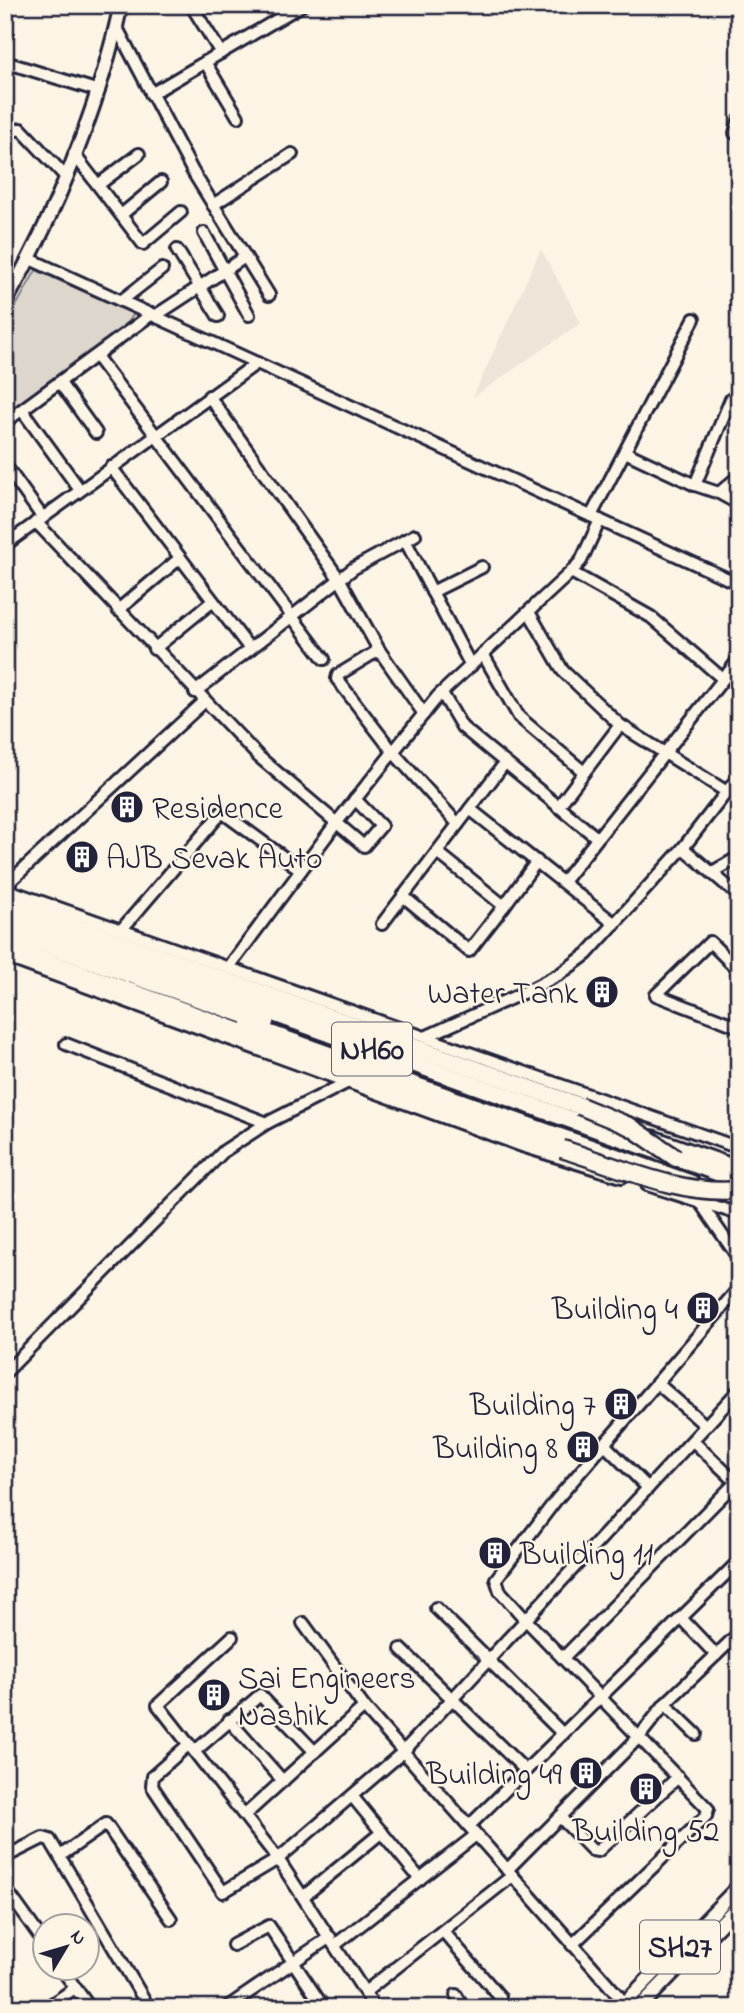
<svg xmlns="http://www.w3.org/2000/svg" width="744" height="2013" font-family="'Indie Flower',sans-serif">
<rect width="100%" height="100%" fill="#fcf5e5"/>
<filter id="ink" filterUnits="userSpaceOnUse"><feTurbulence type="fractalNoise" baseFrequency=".0143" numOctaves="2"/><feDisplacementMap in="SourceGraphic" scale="14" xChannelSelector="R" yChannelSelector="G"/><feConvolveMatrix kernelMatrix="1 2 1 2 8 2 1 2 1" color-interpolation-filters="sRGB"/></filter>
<g filter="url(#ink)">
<path fill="#ece5d8" d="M541 249 581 323 473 397Z"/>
<path fill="#dcd6cc" stroke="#7f7c84" stroke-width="2" d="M36 270 134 314 121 330 5 416V326Z"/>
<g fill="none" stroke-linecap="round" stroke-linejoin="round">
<defs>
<g id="minor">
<path d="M191 5 221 53"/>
<path d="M116 26 193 172 269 295"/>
<path d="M5 62 99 91"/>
<path d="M205 62 238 117"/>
<path d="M151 94 302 5"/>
<path d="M739 121 735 133 739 135"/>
<path d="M5 132 21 129 65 176"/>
<path d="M74 154 143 244 181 212"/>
<path d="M98 185 139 154"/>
<path d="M213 205 292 154"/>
<path d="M121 215 161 182"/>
<path d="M204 233 249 315"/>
<path d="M177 250 218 316"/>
<path d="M30 259 739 584"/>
<path d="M121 301 162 269"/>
<path d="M155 316 245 257"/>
<path d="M96 356 324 659"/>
<path d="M60 383 96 433"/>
<path d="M209 396 340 580 379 650 424 714"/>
<path d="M22 410 80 490"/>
<path d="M5 422 152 314"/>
<path d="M625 452 695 485 719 493 739 504"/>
<path d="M5 465 43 518"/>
<path d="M111 467 250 649"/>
<path d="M695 485 731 399 739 402"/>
<path d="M719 493 739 476"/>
<path d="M591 516 694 319"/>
<path d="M36 522 259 757 364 846 381 826 355 799"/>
<path d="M405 540 471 666"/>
<path d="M5 545 257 363"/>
<path d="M571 572 651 617 723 679"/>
<path d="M432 592 482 567"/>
<path d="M118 610 180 558"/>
<path d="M529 612 563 671 620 725 727 792"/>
<path d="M154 649 213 601"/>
<path d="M379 650 338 675 337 679 393 752 458 824"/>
<path d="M483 654 519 717 584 772"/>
<path d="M195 692 354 568 415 535"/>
<path d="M442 693 462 727 597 838"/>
<path d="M558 807 620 725"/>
<path d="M470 809 615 924"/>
<path d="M683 848 739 896"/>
<path d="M437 852 504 906 537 861"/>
<path d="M714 871 739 857"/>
<path d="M563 882 739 659"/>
<path d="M5 886 205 701"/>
<path d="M5 889 739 1148"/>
<path d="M403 896 469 951 504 906"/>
<path d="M382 924 504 764"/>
<path d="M122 929 222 812 301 870"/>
<path d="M5 957 522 1146 622 1177"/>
<path d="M229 967 337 822 438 696 571 572 581 561 600 520"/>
<path d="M739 971 710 942 656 995 739 1027"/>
<path d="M425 1037 527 991 560 974 587 954 683 848 739 776"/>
<path d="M66 1044 267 1123"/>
<path d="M647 1185 739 1214"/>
<path d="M699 1201 739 1259"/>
<path d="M5 1373 224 1151 267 1123 348 1082"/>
<path d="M657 1383 706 1426"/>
<path d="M604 1444 648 1488"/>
<path d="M436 1608 563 1734"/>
<path d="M681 1618 716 1655"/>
<path d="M303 1623 364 1707 629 2008"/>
<path d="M232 1637 158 1705 278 1859 375 2008"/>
<path d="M401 1649 526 1771"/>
<path d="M563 1658 736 1482 693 1441"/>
<path d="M665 1704 696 1734"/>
<path d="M229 1720 283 1781"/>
<path d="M189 1744 153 1776 152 1786 223 1892 278 1859 403 1752 739 1390"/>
<path d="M195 1751 260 1695 315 1752"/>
<path d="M352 1796 420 1879"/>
<path d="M245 1815 364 1707"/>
<path d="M560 1817 592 1850 598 1851 678 1777"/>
<path d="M469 1826 739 1561"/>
<path d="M60 1856 106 1824 171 1919"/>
<path d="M5 1857 43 1838 50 1840 149 2008"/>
<path d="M507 1870 639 1737 665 1704 739 1633"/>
<path d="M5 1888 46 1945"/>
<path d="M304 1896 382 1832"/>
<path d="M443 1931 500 1997"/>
<path d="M233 1945 269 1926 324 2008"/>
<path d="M335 1945 476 1835"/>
<path d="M572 1945 706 1816 708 1809 525 1619 500 1591 496 1579 556 1500 739 1288"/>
<path d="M61 1968 90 2008"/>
<path d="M365 1992 512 1876"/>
<path d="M456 1995 464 2008"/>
<path d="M5 2003 9 2008"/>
<path d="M46 2008 75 1988"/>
<path d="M226 2008 330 1937"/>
</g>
<g id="major">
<path d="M5 303C57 211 98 109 121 5"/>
<path d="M248 1024 692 1182"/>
<path d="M652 1137 739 1168"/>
<path d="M620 2008 739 1886"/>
<path d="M639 2008 739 1905"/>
</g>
<g id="highway">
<path d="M5 902 580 1106"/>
<path d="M5 917 739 1180"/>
<path d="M5 930 265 1022"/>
<path d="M5 946 562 1149"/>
</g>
</defs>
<use href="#minor" stroke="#22223b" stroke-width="16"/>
<use href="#major" stroke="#22223b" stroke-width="18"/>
<use href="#highway" stroke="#22223b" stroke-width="21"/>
<use href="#minor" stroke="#fcf5e5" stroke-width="10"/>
<use href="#major" stroke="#fcf5e5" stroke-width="12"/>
<use href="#highway" stroke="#fcf5e5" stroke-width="16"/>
<defs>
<g id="highway-bridge">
<path d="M580 1106 631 1127 676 1158"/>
<path d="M562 1149C617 1166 680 1196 738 1190"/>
</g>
</defs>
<use href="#highway-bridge" stroke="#22223b" stroke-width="21" stroke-linecap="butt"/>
<use href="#highway-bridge" stroke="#fcf5e5" stroke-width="16"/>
</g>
</g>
<defs>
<symbol id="building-disc" viewBox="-11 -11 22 22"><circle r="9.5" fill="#22223b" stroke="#fcf5e5"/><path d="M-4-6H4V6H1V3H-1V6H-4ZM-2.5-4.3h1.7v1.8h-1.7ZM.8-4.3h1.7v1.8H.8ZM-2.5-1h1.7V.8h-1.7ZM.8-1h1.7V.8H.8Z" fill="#fff"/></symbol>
</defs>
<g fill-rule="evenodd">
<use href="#building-disc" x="108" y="788" width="38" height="38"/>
<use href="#building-disc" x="63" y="838" width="38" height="38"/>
<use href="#building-disc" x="583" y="973" width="38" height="38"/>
<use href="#building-disc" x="684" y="1289" width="38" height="38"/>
<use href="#building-disc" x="602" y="1385" width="38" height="38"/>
<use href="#building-disc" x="564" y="1428" width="38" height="38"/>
<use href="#building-disc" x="476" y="1534" width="38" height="38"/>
<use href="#building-disc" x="195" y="1676" width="38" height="38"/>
<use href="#building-disc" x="567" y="1754" width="38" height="38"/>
<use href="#building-disc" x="627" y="1770" width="38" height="38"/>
</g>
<g text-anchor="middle" stroke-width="5" stroke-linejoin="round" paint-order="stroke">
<g fill="#fcf5e5" stroke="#63616e" stroke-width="2">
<rect x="332" y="1022.5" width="80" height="53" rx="5"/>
<rect x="640" y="1920.5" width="80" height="53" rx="5"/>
</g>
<g font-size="30" font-weight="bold" fill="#22223b">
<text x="372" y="1059">NH60</text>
<text x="680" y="1957">SH27</text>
</g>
<g font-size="32" fill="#22223b" stroke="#fcf5e5" text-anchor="end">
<text x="152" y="818" text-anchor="start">Residence</text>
<text x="106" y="868" text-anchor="start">AJB Sevak Auto</text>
<text x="578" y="1003">Water Tank</text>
<text x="678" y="1319">Building 4</text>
<text x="596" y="1415">Building 7</text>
<text x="558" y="1458">Building 8</text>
<text x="520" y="1564" text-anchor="start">Building 11</text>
<text x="238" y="1688" text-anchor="start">Sai Engineers<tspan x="238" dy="37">Nashik</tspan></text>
<text x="562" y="1784">Building 49</text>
<text x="646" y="1841" text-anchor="middle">Building 52</text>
</g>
</g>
<rect width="744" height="2013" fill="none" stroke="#fcf5e5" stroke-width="28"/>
<rect x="14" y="14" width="716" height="1985" fill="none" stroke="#22223b" stroke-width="2.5" filter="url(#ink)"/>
<g transform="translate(66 1947) rotate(52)"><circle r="33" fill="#fcf5e5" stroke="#a5a1a1" stroke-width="2"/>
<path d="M0-5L12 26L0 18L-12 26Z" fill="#22223b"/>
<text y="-10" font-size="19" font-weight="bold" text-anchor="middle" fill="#22223b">N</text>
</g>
</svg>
